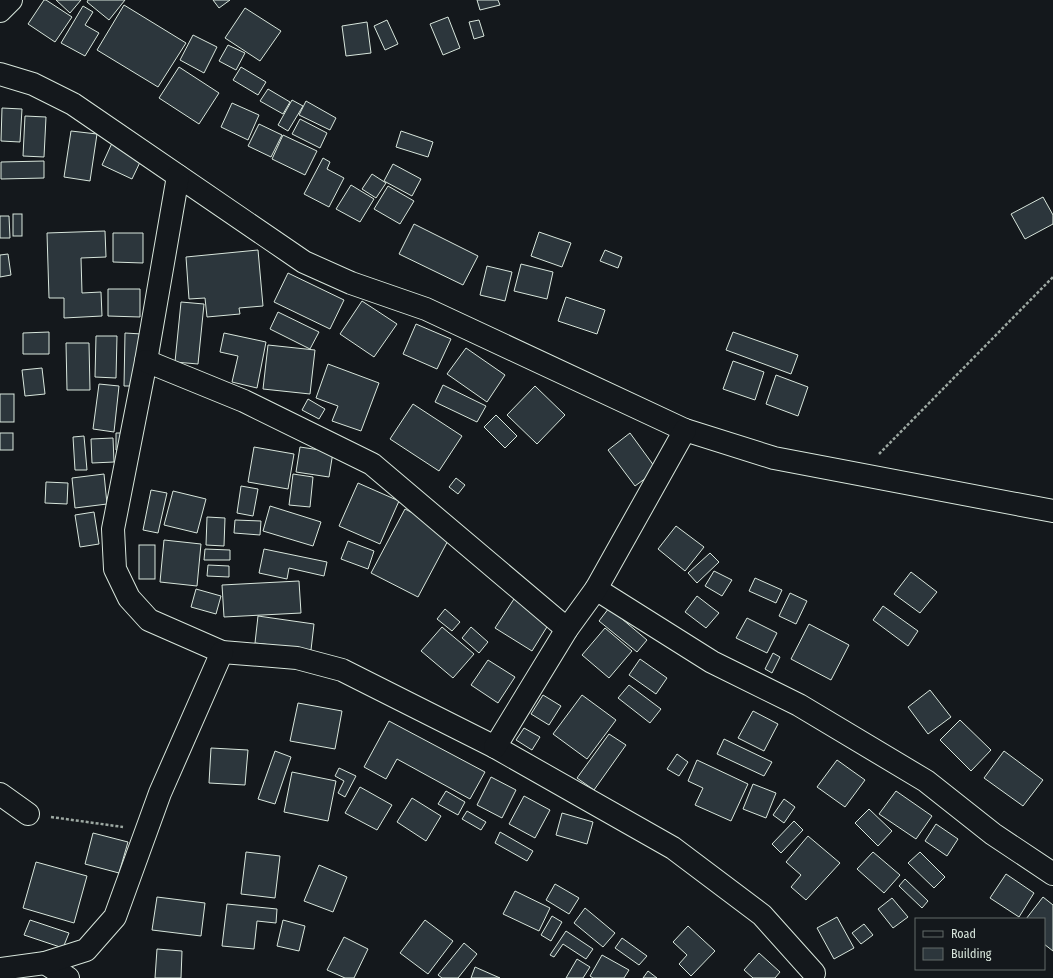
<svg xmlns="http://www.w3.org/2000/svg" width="1053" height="978" font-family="'Fira Sans Condensed',sans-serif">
<rect width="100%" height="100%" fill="#14181c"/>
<g fill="#2c363c" stroke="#d8e6dc">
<path d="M44 0H46L72 17 55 42 28 24Z"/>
<path d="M56 0H81L70 13Z"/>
<path d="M88 0H125L109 20 87 2Z"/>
<path d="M213 0H230L219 8Z"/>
<path d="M477 0H498L500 5 480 10Z"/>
<path d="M124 5 186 43 158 87 97 50Z"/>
<path d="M83 6 93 12 85 25 99 33 85 56 61 43Z"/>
<path d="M245 8 281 31 260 61 225 38Z"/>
<path d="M448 17 460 48 443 55 430 24Z"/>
<path d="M387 20 398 44 385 50 374 26Z"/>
<path d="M479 20 484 36 474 39 469 22Z"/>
<path d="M367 22 371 53 346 56 342 26Z"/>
<path d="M193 35 217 47 204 73 180 60Z"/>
<path d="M228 45 245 53 236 70 219 61Z"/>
<path d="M179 67 219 93 199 124 159 98Z"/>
<path d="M241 67 266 82 258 95 233 80Z"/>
<path d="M268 89 290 102 283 114 260 101Z"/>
<path d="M292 100 303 106 288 131 278 125Z"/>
<path d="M306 101 336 118 330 130 299 115Z"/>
<path d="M232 103 259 115 248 140 221 127Z"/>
<path d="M2 108 22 109 20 142 1 141Z"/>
<path d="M25 116 46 117 44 157 23 156Z"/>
<path d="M300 119 327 133 320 148 292 134Z"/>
<path d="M259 124 282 135 271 157 248 146Z"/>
<path d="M71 131 97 134 90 181 64 177Z"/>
<path d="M401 131 433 142 428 157 396 147Z"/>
<path d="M283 135 317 151 305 175 272 159Z"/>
<path d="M112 143 142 158 132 179 102 165Z"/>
<path d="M323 158 330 162 327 169 344 178 329 207 304 194Z"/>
<path d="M44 161V178L1 179V162Z"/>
<path d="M393 164 421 179 412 196 384 181Z"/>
<path d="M372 174 386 183 376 198 362 189Z"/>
<path d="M351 185 374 199 360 222 336 209Z"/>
<path d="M388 186 414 201 400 224 374 209Z"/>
<path d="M1043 197 1053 215V224L1025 239 1011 214Z"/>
<rect x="13" y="214" width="9" height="22"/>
<path d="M0 216H9L10 238H0Z"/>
<path d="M414 224 478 256 463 285 399 254Z"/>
<path d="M105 231 106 257 81 258 82 293 101 292 102 316 64 318V298H49L47 233Z"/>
<path d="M539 232 571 243 562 267 531 256Z"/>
<path d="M113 233H143V263L113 262Z"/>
<path d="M258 250 263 306 239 308 240 314 207 317 205 298 189 299 186 257Z"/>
<path d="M605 250 622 257 618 268 600 261Z"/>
<path d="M8 254 11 275 0 277V255Z"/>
<path d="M521 264 553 272 547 299 514 291Z"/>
<path d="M487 266 512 272 505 301 480 295Z"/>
<path d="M288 273 344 300 330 329 274 302Z"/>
<path d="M108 289H140V317L108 316Z"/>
<path d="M566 297 605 310 597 334 558 321Z"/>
<path d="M362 301 397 324 374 357 340 334Z"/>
<path d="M181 302 204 304 198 364 175 362Z"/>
<path d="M278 312 319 332 310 349 270 329Z"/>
<path d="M416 324 451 339 437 369 403 354Z"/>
<path d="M49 332V354H23V333Z"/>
<path d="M733 332 798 355 791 374 726 350Z"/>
<path d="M125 333 142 334 140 386H124Z"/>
<path d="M224 333 266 342 257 388 232 382 238 356 220 352Z"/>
<path d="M96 336H117L116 378 95 377Z"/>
<path d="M66 343H89L90 390H67Z"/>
<path d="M268 345 315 350 310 394 263 389Z"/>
<path d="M466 348 505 375 487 402 447 374Z"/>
<path d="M733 361 764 372 755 400 723 389Z"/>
<path d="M328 364 379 383 361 431 332 421 338 406 316 398Z"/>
<path d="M42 368 45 394 25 396 22 370Z"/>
<path d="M776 375 808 387 798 416 766 404Z"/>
<path d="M99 384 119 386 114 432 93 429Z"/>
<path d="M443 385 486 406 477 422 435 402Z"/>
<path d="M535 386 565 415 537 444 507 415Z"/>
<rect x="0" y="394" width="14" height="28"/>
<path d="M308 399 325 409 319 419 302 410Z"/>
<path d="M413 404 462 436 439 471 390 439Z"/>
<path d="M496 415 517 436 505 448 484 427Z"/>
<rect x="0" y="433" width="13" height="17"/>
<path d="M116 433H125L126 450H116Z"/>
<path d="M630 433 657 470 635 486 608 450Z"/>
<path d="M84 436 87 470H75L73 437Z"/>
<path d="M113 438 114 462 92 463 91 439Z"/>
<path d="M254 447 294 454 288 489 248 482Z"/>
<path d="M300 447 333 452 329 477 296 472Z"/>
<path d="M104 474 107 504 75 508 72 478Z"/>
<path d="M293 474 313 477 310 507 289 505Z"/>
<path d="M456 478 465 485 458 494 449 487Z"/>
<path d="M46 482 68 483 67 504 45 503Z"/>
<path d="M358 483 399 501 380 544 339 526Z"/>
<path d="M241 486 258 489 253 516 237 513Z"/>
<path d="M151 490 167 493 158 533 143 530Z"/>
<path d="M173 491 206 499 197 533 164 525Z"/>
<path d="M270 506 321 522 313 546 263 531Z"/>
<path d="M405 509 452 533 418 597 371 573Z"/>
<path d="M94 512 99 544 80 547 75 515Z"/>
<path d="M207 517 225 518 224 546 206 545Z"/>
<path d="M235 520 261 521 260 535 234 533Z"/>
<path d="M676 526 704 547 685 571 658 549Z"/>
<path d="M164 540 201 544 197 586 160 582Z"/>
<path d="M348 541 374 551 368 569 341 559Z"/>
<rect x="139" y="545" width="16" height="34"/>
<path d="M205 549 230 550V560H204Z"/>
<path d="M264 549 327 562 324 576 289 568 287 579 259 573Z"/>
<path d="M710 553 719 562 697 583 688 573Z"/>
<path d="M208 565 229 566V577L207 576Z"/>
<path d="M714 571 732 580 722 596 705 586Z"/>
<path d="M911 572 937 592 920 613 894 594Z"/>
<path d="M755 578 782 590 776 603 749 591Z"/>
<path d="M299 581 301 613 224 617 222 585Z"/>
<path d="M196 589 221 596 216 614 191 607Z"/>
<path d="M790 593 807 601 796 624 779 616Z"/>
<path d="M697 596 719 613 706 628 685 612Z"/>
<path d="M514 599 550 622 532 651 495 628Z"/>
<path d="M883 606 918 631 908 646 873 620Z"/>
<path d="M609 608 647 640 637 652 599 621Z"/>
<path d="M445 609 460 622 452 631 437 619Z"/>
<path d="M258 616 314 624 311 650 255 643Z"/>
<path d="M747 618 777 633 767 653 736 638Z"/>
<path d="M809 624 849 645 831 680 791 659Z"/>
<path d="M442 627 474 654 453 678 421 651Z"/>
<path d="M471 627 488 642 479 653 462 638Z"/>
<path d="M605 628 632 651 609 678 582 655Z"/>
<path d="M773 653 780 657 772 673 765 669Z"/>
<path d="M640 659 667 678 656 694 629 675Z"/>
<path d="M488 660 515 677 498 703 471 685Z"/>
<path d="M629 685 661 709 650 723 618 698Z"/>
<path d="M930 690 951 717 928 734 908 707Z"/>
<path d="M543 695 561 706 549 725 531 714Z"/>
<path d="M582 695 616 720 587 759 553 734Z"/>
<path d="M298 703 342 711 335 749 290 741Z"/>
<path d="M753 711 778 724 764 751 738 738Z"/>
<path d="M960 720 991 750 971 771 940 740Z"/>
<path d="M389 721 485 772 470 799 397 759 386 779 364 767Z"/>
<path d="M524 728 540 737 532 750 516 740Z"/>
<path d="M609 734 626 745 594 790 577 778Z"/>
<path d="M724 739 772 762 764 776 717 754Z"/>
<path d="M211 748 248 750 245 785 209 783Z"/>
<path d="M275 751 291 757 275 804 258 799Z"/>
<path d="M1004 751 1043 780 1023 806 984 778Z"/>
<path d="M677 754 688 762 679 776 667 769Z"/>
<path d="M697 760 748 784 731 821 695 805 703 788 688 781Z"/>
<path d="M837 760 865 780 845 807 817 787Z"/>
<path d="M339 768 356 776 345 797 338 793 344 781 335 776Z"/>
<path d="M292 772 336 781 328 821 284 812Z"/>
<path d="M491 777 516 790 502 818 477 805Z"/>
<path d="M753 784 776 793 766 818 743 809Z"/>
<path d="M360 787 392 805 377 830 345 813Z"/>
<path d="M446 791 465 802 458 815 438 804Z"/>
<path d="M896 791 932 816 916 839 879 814Z"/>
<path d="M524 796 550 810 535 838 509 824Z"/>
<path d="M412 798 441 816 426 841 397 822Z"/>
<path d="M784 799 795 807 784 823 773 815Z"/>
<path d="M869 809 892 831 878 846 855 823Z"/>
<path d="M467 811 486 822 481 830 462 819Z"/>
<path d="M562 813 593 822 587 844 556 835Z"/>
<path d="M794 821 803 830 781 853 772 844Z"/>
<path d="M936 824 958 839 947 856 925 841Z"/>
<path d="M500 832 533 851 527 861 495 843Z"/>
<path d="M93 833 128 842 119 873 85 864Z"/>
<path d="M808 836 840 863 806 900 791 887 801 875 786 862Z"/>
<path d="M246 852 280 856 275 898 241 894Z"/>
<path d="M873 852 900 875 884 893 857 869Z"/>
<path d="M920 852 945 877 934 888 908 863Z"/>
<path d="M36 862 87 876 74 923 23 908Z"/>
<path d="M319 865 347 877 333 912 304 901Z"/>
<path d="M1006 874 1034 893 1019 917 990 898Z"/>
<path d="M905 879 928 901 922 908 899 886Z"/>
<path d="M555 884 579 898 569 914 546 900Z"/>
<path d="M515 891 550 908 539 931 503 914Z"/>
<path d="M157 897 205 903 201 936 152 930Z"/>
<path d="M1043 897 1053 905V951L1044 944V919H1026Z"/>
<path d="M892 898 908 917 893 928 878 909Z"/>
<path d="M227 904 277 909 276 923 257 921 254 949 222 946Z"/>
<path d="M585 908 615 933 603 947 574 923Z"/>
<path d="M552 916 562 922 551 941 541 935Z"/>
<path d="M837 917 854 948 834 959 817 928Z"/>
<path d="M30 920 69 933 63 948 24 935Z"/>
<path d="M283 920 305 926 299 951 277 946Z"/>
<path d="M425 920 453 941 428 974 400 953Z"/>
<path d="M864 924 873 935 861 944 852 933Z"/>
<path d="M688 926 715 951 691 976 679 964 687 955 673 942Z"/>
<path d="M566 931 593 949 586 959 563 944 554 957 550 955Z"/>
<path d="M344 937 368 949 354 978H345L327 970Z"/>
<path d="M622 938 647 956 639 965 615 948Z"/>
<path d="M464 943 477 954 458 978H442L438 975Z"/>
<path d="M157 949 182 951 181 978H155Z"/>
<path d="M759 953 780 972 775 978H753L744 970Z"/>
<path d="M602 955 629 970 624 978H593L590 976Z"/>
<path d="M577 959 590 967 583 978H566Z"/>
<path d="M475 967 500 978H471Z"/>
<path d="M648 971 657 978H643Z"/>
</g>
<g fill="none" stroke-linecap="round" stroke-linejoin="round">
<defs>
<g id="street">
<path d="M0 11 11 0"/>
<path d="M0 74 33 84 73 104 304 262 351 283 426 309 685 430 774 458 1053 511"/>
<path d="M178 176 146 361 113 529 115 569 129 598 149 620 222 652 297 658 342 670 495 747 673 848 762 915 814 973"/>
<path d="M146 361 244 401 372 464 567 629"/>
<path d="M596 589 712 662 799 705 926 781 993 834 1053 874"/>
<path d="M495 747 567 629 596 589 685 430"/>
<path d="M0 794 28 814"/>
<path d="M45 963 68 978"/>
<path d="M0 969 45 963 86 950 115 917 160 793 222 652"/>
</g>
</defs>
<use href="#street" stroke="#d8e6dc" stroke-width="24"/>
<g stroke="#9da8a2" stroke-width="2.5" stroke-dasharray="3 2" stroke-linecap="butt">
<path d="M879 454 1053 277"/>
<path d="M51 817 123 827"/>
</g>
<use href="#street" stroke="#14181c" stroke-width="22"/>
</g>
<rect x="915" y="918" width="130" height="52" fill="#14181c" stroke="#626a69"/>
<rect x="923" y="931" width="20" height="6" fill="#14181c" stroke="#626a69"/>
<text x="951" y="938" font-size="12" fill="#d8e6dc">Road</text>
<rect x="923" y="948" width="20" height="12" fill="#2c363c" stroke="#626a69"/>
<text x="951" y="958" font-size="12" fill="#d8e6dc">Building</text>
</svg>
